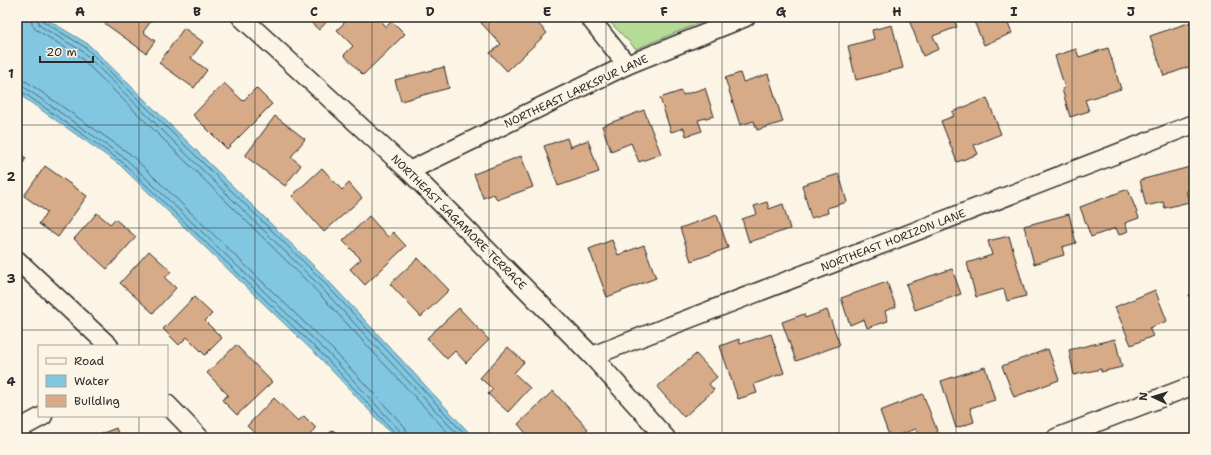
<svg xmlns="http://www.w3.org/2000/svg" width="1211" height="455" font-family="'Shantell Sans',sans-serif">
<rect width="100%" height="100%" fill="#fcf5e5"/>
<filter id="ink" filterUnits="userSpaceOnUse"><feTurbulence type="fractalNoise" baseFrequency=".025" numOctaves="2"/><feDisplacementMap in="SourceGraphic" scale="8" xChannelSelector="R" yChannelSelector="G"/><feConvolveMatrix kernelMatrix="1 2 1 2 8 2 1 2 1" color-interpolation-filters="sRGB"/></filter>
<g filter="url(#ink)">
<path fill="#b5dc97" stroke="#708461" d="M605 17H714L636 49Z"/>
<path fill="#81c7e2" stroke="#5f8999" d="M17 17H43L88 44 322 274 474 438H395L322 360 120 165 17 93Z"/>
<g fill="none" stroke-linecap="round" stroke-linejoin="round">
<g stroke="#4d6974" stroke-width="1">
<path d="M31 17 32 24 35 29 79 56 311 285 453 438"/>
<path d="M37 17 40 26 82 51 315 281 461 438"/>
<path d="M42 17 44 22 85 47 319 277 468 438"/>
<path d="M17 79 27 82 130 154 333 350 405 427 409 438"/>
<path d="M17 85 24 87 126 159 329 354 400 431 403 438"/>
<path d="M17 90 21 91 122 162 325 357 396 434 397 438"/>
</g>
</g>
<g fill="#d7ab88" stroke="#2b2b2b">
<path d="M109 17H154L143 32 155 41 146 53 104 23Z"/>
<path d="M305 17H331L319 30Z"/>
<path d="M350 17H376L386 27 392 21 405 34 363 75 344 55 353 46 337 30Z"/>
<path d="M488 17H523L527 20 532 17 547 33 507 71 490 53 501 44 481 23Z"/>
<path d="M908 17H953L957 27 933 36 939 49 923 56Z"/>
<path d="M972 17H1005L1012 33 984 45Z"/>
<path d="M1194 21V65L1164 76 1150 36Z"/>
<path d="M892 25 903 68 856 80 848 46 874 39 872 30Z"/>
<path d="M184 28 203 42 191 58 207 70 194 88 159 63Z"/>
<path d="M1108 48 1121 89 1085 100 1089 111 1070 117 1062 89 1065 88 1055 56 1076 49 1079 57Z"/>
<path d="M444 67 449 88 401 101 395 80Z"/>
<path d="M740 73 743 82 768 74 783 122 757 130 754 121 740 125 725 78Z"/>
<path d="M224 83 243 101 256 88 272 104 227 149 193 115Z"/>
<path d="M705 88 714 116 698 120 702 131 686 136 684 128 671 132 660 98 681 91 683 95Z"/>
<path d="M987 98 1001 134 974 145 978 154 957 162 941 121 954 116 952 112Z"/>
<path d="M644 110 661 154 639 162 631 143 611 151 602 126Z"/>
<path d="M275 116 305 139 291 157 301 165 285 186 245 156Z"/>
<path d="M567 138 570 147 588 140 599 172 558 186 544 146Z"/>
<path d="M17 153 26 158 17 174Z"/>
<path d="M521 156 533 187 497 200 494 194 483 198 474 174Z"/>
<path d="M45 166 87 196 58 237 39 224 47 212 24 196Z"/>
<path d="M1190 167 1194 189 1186 191 1189 202 1165 208 1163 202 1146 206 1140 180Z"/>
<path d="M322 168 342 190 349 183 362 198 324 232 292 196Z"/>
<path d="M839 174 847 202 827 208 828 213 811 218 802 185Z"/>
<path d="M1128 189 1139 218 1125 223 1128 231 1119 235 1116 228 1091 237 1080 207Z"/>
<path d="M767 202 769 209 783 204 790 229 749 242 742 219 757 214 754 206Z"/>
<path d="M97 213 110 224 115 219 136 237 107 269 74 239Z"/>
<path d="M1069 214 1076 243 1062 247 1064 255 1034 264 1024 226Z"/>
<path d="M717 215 728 248 691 261 680 228Z"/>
<path d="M369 216 388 237 393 232 406 246 365 285 350 269 361 259 343 241Z"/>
<path d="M1009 236 1026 296 1007 301 1004 289 976 297 967 263 992 255 988 241Z"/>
<path d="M612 240 618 255 644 245 656 278 607 297 589 249Z"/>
<path d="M149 251 171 271 165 278 176 288 153 313 120 283Z"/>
<path d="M418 258 449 290 421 317 390 284Z"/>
<path d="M952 269 961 294 915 310 906 284Z"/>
<path d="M887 282 896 307 885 311 888 321 867 328 864 319 850 325 841 298Z"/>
<path d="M1155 290 1167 321 1149 328 1153 336 1131 345 1115 307Z"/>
<path d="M1194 294V315L1189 295Z"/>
<path d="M194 297 212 314 205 321 222 338 205 355 187 337 179 345 163 329Z"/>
<path d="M459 308 489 340 466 363 455 351 447 359 427 338Z"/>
<path d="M827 310 840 345 796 361 782 322 804 314 805 318Z"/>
<path d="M17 332H20L17 364Z"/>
<path d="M771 334 784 373 754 384 757 393 738 399 720 346 739 339 740 344Z"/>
<path d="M1115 339 1122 367 1101 372V369L1074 375 1069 350Z"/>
<path d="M236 345 272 382 237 415 222 400 228 395 207 373Z"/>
<path d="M508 347 524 362 514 373 530 388 508 412 488 394 493 389 480 378Z"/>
<path d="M1048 349 1059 380 1014 397 1002 366Z"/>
<path d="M696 354 717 377 709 384 714 390 684 417 657 387Z"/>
<path d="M985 367 995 400 970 408 974 422 956 428 941 381Z"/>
<path d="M553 391 588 429 578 438H530L518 424Z"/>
<path d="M923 394 939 436 933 438H920L916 429 890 438 880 411Z"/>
<path d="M274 398 298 421 304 416 316 428 307 438H260L247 426Z"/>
<path d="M116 428 120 438H91Z"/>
<path d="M333 430 341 438H324Z"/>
</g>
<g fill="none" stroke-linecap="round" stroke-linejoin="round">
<defs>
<g id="minor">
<path d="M241 17 409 171 592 356 666 438"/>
<path d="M589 17 627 65"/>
<path d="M409 171 627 65 746 17"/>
<path d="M17 260 109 346"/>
<path d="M592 356 1194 124"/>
<path d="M167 404 200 438"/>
<path d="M17 430 43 416"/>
<path d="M1056 438 1194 385"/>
</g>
</defs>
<use href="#minor" stroke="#2b2b2b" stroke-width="21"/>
<use href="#minor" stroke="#fcf5e5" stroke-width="18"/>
</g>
</g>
<path fill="none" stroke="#2b2b2b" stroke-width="1" stroke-opacity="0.55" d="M139 17V346M255 17V438M372 17V438M489 17V438M606 17V438M722 17V438M839 17V438M956 17V438M1072 17V438M17 125H1194M17 228H1194M17 330H1194M139 416V438"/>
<g text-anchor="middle" stroke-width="3" stroke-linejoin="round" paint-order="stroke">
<g font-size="11" fill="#2b2b2b" stroke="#fcf5e5">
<text transform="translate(576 91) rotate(-25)" y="4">NORTHEAST LARKSPUR LANE</text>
<text transform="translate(459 222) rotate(45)" y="4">NORTHEAST SAGAMORE TERRACE</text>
<text transform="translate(893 240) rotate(-21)" y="4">NORTHEAST HORIZON LANE</text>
</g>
</g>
<rect width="1211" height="455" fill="none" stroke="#fcf5e5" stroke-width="44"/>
<rect x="38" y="345" width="130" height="72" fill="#fcf5e5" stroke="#a8a49b"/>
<rect x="46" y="358" width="20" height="6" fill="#fcf5e5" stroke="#a8a49b"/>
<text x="74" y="365" font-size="12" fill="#2b2b2b">Road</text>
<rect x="46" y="375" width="20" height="12" fill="#81c7e2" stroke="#a8a49b"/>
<text x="74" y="385" font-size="12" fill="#2b2b2b">Water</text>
<rect x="46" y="395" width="20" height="12" fill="#d7ab88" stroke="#a8a49b"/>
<text x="74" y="405" font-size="12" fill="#2b2b2b">Building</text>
<g transform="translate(1153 397) rotate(274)" stroke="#fcf5e5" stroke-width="3" paint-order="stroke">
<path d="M0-3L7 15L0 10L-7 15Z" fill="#2b2b2b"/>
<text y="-6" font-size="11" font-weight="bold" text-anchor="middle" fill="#2b2b2b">N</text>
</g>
<path d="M40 56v6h53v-6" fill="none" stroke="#2b2b2b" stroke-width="2"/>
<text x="46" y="56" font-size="12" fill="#2b2b2b" stroke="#fcf5e5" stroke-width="3" paint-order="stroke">20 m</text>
<rect x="22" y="22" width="1167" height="411" fill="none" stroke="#2b2b2b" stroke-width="1.5"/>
<g font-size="13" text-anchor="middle" font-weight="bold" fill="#2b2b2b">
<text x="80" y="16">A</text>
<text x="197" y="16">B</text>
<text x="314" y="16">C</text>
<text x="430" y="16">D</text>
<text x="547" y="16">E</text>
<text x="664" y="16">F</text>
<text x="781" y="16">G</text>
<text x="897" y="16">H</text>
<text x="1014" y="16">I</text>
<text x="1131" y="16">J</text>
<text x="11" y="78">1</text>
<text x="11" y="181">2</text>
<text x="11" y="283">3</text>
<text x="11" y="386">4</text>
</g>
</svg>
